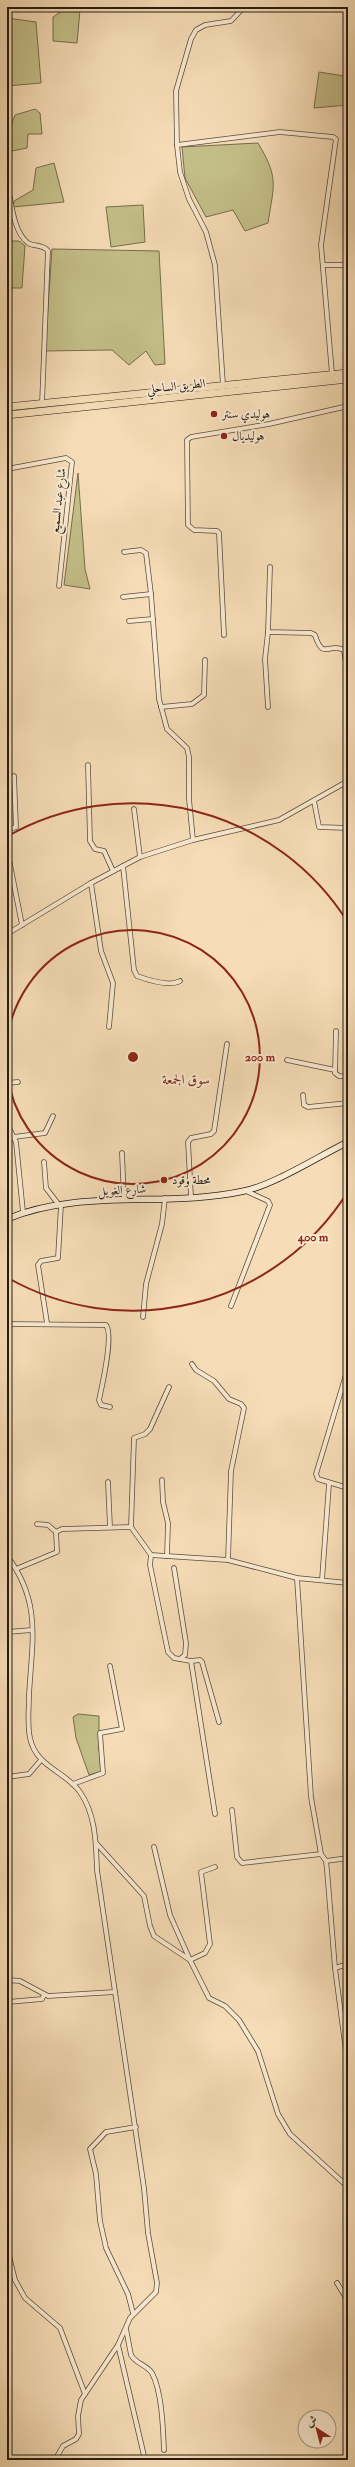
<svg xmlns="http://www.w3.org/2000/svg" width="355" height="2467" font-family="'IM FELL Double Pica',Amiri,serif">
<rect width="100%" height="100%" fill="#f6ddb7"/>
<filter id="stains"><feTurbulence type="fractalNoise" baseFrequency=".005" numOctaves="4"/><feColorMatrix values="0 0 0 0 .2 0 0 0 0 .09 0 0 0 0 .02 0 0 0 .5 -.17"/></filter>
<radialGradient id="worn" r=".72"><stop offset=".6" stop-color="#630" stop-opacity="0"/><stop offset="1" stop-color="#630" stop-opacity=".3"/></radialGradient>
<g fill="#c4bf89" stroke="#746e4e">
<path d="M68 7H78L80 10 77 43 53 41V17Z"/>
<path d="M7 18 36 22 41 83 7 86Z"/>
<path d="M348 62V105L314 108 319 72 344 76Z"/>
<path d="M35 109 40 113 42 134H28L27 148 7 152V126H11L15 115Z"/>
<path d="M258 143C279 178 274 184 268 223L245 231 233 210 206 217 185 178 182 147Z"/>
<path d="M54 163 64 202 13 207 14 201 33 190 36 168Z"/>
<path d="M143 205 145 242 111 247 106 207Z"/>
<path d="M7 241H19L25 246 22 288H7Z"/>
<path d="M52 249 159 251 165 364 155 365 146 351 129 365 112 350 45 351Z"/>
<path d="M78 473 85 569 90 589 64 585Z"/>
<path d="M78 1714 99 1716V1750L102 1771 89 1775 76 1738 73 1717Z"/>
</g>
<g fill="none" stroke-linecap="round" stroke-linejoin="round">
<defs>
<g id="street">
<path d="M328 7 348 10"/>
<path d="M177 145 280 132 333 137 336 139 321 245 332 374"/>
<path d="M7 182C11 200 13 232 28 243 34 247 43 244 48 251L42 404"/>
<path d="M324 265H348"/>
<path d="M223 385 215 265 206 232 189 199 180 172 177 145 176 91 191 39 196 30 205 25 231 21 244 7"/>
<path d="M7 469 66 458 72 462 59 586"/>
<path d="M7 497 8 469"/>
<path d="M124 552 141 550 146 553 151 594"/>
<path d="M270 567 268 632 311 633 315 635C323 661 328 642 344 650L348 678"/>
<path d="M123 597 151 594 159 699 167 729 187 748 189 757V799L193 840"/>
<path d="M129 621 153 619"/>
<path d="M224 635 219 533 217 531 194 530 188 525 187 440 191 437 269 424 348 406"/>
<path d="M161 707 192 704 204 695 205 660"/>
<path d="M268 707 265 659 268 632"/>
<path d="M88 765 90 841 95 849 104 851 113 871"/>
<path d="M314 801 319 827 348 828"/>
<path d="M134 809 140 857"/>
<path d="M7 830 16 827 14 776"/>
<path d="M7 849 22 925"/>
<path d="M123 866 134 970 137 976C148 980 170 987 180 981"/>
<path d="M91 883 101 951 113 983 109 1027"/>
<path d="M7 934 91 883 140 857 193 840 279 820 348 781"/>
<path d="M336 1031 335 1073 339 1076 348 1077"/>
<path d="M287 1060 335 1070"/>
<path d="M7 1083 18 1082"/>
<path d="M303 1095 304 1105 308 1107 348 1103"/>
<path d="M7 1124 16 1142 23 1212"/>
<path d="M14 1137 45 1133 53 1116"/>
<path d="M122 1153 124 1200"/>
<path d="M44 1162 46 1188 59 1205"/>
<path d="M347 1193H348"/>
<path d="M191 1197 188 1142 191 1138 211 1134 214 1131 227 1044"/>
<path d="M231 1306 270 1205 268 1201 246 1191"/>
<path d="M143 1317 146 1284 162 1224 165 1198"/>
<path d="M47 1323 38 1265 41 1261 58 1258 61 1205"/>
<path d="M7 1324 106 1325C114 1335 102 1386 99 1400L101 1405 110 1407"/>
<path d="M192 1364 196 1370 214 1381 229 1399 241 1404 244 1408 231 1471 228 1560"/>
<path d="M348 1368 316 1474 318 1479 348 1488"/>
<path d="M162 1480 163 1502 168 1523 167 1556"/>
<path d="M108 1482 110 1527"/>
<path d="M37 1524 48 1525 56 1532"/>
<path d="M131 1527 134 1438 145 1434 150 1429 169 1387"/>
<path d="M151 1555 228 1560 297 1578 348 1583"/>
<path d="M7 1556C42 1602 32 1641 29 1695 29 1709 27 1724 30 1738 36 1767 65 1771 80 1792 96 1815 96 1844 97 1870L144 2188 148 2233 157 2283 156 2292 130 2318 118 2345 81 2400 78 2416 79 2434 76 2439 63 2446 55 2460"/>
<path d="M174 1568 186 1643 185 1655 180 1659"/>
<path d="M16 1569 57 1552 56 1532 62 1529 131 1527 151 1555 150 1565 168 1652 174 1658 191 1661 215 1814"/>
<path d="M297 1578 311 1797 321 1854 326 1861 327 1870 335 1968 348 2067"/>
<path d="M322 1580 329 1484"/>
<path d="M7 1632 32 1630"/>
<path d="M191 1661 200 1660 202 1662 219 1722"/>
<path d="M7 1777 29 1774 41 1760"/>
<path d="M73 1784 103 1773 100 1733 122 1729 110 1666"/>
<path d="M232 1810 237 1857 242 1863 321 1854"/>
<path d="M96 1843 144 1896 150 1926 154 1936 190 1960 209 1998 225 2006 239 2020 258 2051 278 2114 290 2134 348 2187"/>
<path d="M154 1847 170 1915 190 1960 205 1953 210 1944 201 1872 215 1867"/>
<path d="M326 1861 348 1858"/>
<path d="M335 1968 348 1964"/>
<path d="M7 1980 20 1981 48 1996 115 1992"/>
<path d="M8 2002 42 1999 44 1995"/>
<path d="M7 2248 15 2280 25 2298 60 2328 85 2394"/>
<path d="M337 2283 345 2296 348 2308"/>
<path d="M133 2313 128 2294 106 2248 100 2221 96 2174 90 2149 106 2132 136 2127"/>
<path d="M348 2317V2334"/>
<path d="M126 2329 131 2355C136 2364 147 2365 152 2373 162 2392 163 2428 164 2450"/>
<path d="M118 2345 145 2460"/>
</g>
<path id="secondary" d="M7 1219C81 1188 167 1208 244 1191 274 1185 319 1156 348 1142"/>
<g id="highway">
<path d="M7 407 348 373"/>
<path d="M7 415 348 379"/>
</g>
</defs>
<use href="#street" stroke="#594c3b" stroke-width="5.5"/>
<use href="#secondary" stroke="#251c12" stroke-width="7"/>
<use href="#highway" stroke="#251c12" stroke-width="8"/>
<use href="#street" stroke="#f9e9d0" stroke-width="4"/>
<use href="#secondary" stroke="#f9e9d0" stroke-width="5.5"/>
<use href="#highway" stroke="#f6ddb7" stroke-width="7"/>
</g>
<g fill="none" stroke="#8f2418" stroke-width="2">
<path d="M7 1040A127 127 0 1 1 7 1074"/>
<path d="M347 1193A254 254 0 0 1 8 1278M8 836A254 254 0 0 1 347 921"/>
</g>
<g fill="#8f2418" stroke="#f9e9d0" stroke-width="1.5">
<circle cx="214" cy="414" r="4"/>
<circle cx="224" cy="436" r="4"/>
<circle cx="164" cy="1180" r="4"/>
</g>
<g text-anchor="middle" stroke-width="4" stroke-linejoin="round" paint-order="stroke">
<g font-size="12" fill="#251c12" stroke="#f9e9d0">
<text transform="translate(176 386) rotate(-6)" y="4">الطريق الساحلي</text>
<text transform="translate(58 501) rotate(-84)" y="4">شارع عبد السميع</text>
<text transform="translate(122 1190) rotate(-3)" y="4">شارع الغويل</text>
</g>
<g font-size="12" fill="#251c12" stroke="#f9e9d0" text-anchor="start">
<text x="222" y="418">هوليدي سنتر</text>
<text x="232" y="440">هوليديال</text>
<text x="172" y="1184">محطة وقود</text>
</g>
<g font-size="14" fill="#7a1f14" stroke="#f9e9d0">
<text x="186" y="1084">سوق الجمعة</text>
</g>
</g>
<circle cx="133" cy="1057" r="6" fill="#8f2418" stroke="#f9e9d0" stroke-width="2"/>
<g font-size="12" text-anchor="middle" font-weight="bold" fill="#8f2418" stroke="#f9e9d0" stroke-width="4" stroke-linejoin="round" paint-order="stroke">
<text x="260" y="1061">200 m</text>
<text x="313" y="1241">400 m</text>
</g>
<rect width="355" height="2467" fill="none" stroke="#f6ddb7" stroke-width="24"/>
<rect x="8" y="8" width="339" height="2451" fill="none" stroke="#251c12" stroke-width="2"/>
<rect x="12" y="12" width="331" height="2443" fill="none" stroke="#251c12"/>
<g transform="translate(317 2429) rotate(324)"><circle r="19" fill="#f9e9d0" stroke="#a49784"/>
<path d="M0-3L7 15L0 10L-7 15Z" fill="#8f2418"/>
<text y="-6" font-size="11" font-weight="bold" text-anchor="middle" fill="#251c12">ش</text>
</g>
<rect width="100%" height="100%" filter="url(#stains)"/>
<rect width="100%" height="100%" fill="url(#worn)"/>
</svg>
